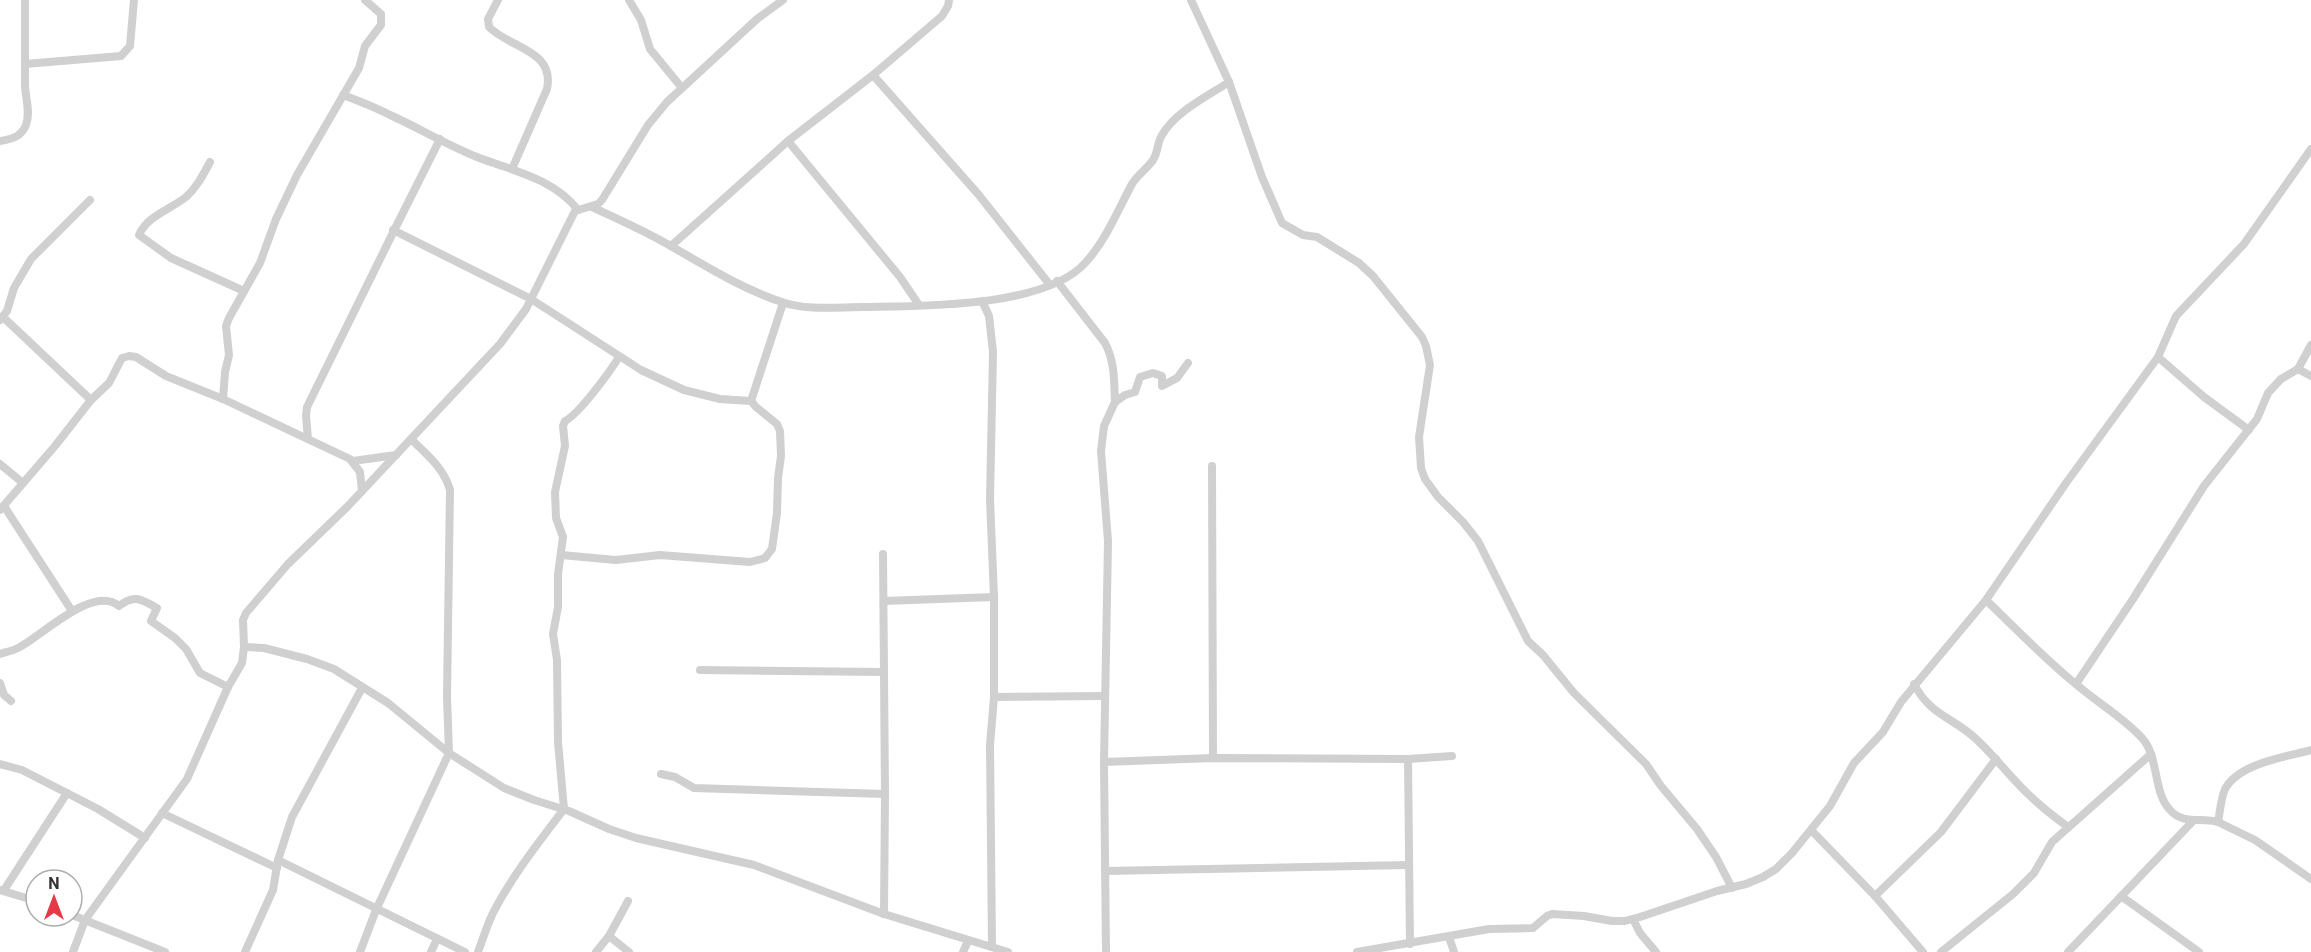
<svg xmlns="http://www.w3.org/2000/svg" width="2311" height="952" font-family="Roboto,sans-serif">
<rect width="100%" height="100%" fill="#fff"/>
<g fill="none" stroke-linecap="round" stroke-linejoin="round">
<g stroke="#d0d0d0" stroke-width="8">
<path d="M498 0 488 19 489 27C511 49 555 50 547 89L512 169"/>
<path d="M629 0 641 20 650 49 682 88"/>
<path d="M1191 0 1229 82 1262 177 1282 223 1303 235 1317 237 1359 263 1373 276 1422 337 1426 346 1430 365 1419 437 1421 468 1425 479 1438 497 1463 522 1478 541 1528 641 1543 655 1574 693 1646 764 1661 786 1697 829 1716 857 1732 888"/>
<path d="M25 64 121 56 130 46 134 0"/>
<path d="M873 75 978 194 1050 285"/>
<path d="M343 95C359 101 375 107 390 115 419 128 447 145 477 157 513 171 553 178 578 210"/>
<path d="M0 141C12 139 21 137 26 125 31 112 25 97 25 84 25 56 25 28 25 0"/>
<path d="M788 141 900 277 919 305"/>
<path d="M210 162C203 175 197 187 186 197 171 209 147 216 139 235L171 258 244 291"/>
<path d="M592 207C618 219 645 231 669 245 706 266 742 289 782 302 807 311 838 307 864 307 921 306 1046 308 1086 262 1106 240 1118 210 1132 184 1137 175 1147 169 1153 160 1158 153 1157 143 1162 135 1175 112 1208 96 1229 82"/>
<path d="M393 230 531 299 641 370 684 390 720 399 751 401 756 407 777 424 780 431 781 456 778 478 777 513 772 549 765 558 750 562 660 555 616 560 561 555"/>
<path d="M671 246 788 141 873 75 942 16 948 6 949 0"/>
<path d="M1057 281 1105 343C1115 362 1114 381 1115 402"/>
<path d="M982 301 989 316 993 352 990 499 994 597V697L990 745 992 947"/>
<path d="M3 317 91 400"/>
<path d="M0 320 7 311 14 288 31 259 90 200"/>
<path d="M2158 357 2204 397 2249 430"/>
<path d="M2298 369 2311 376"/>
<path d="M223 399 225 372 229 355 226 326 229 318 260 263 276 219 297 175 359 68 365 46 381 25V14L365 0"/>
<path d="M751 401 783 303"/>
<path d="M308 439 306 416 307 407C351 317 395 228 440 139"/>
<path d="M353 461 396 455"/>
<path d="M0 464 23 483"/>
<path d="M1212 466 1213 758"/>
<path d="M4 506 72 611"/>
<path d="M0 510 55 446 91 400 109 383 122 358 129 356 136 357 166 376 223 399 350 459 360 472 362 491"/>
<path d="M883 554 885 794 884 914"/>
<path d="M1986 600C2016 629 2045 659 2077 685 2098 703 2124 718 2142 738 2159 756 2153 793 2170 810 2183 825 2202 817 2218 822L2255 840 2311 879"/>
<path d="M884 601 994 597"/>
<path d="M244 647 264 648 307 659 334 669 388 703 449 753 504 788 534 800 569 811 609 829 636 838 754 865 884 914 1008 952"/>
<path d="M0 654C6 652 12 651 18 648 42 636 93 584 119 606 134 594 141 599 157 608L151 621 175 638 186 649 200 673 228 687"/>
<path d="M700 670 884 672"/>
<path d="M0 683 4 695 11 701"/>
<path d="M1914 684C1930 715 1952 717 1975 738 1994 755 2008 775 2026 792 2039 805 2053 816 2068 827"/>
<path d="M2076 684 2133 599 2204 486 2257 419 2268 393 2281 379 2298 369 2311 345"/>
<path d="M994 697 1105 696"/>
<path d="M1408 759 1410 944"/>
<path d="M1104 762 1213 758 1408 759 1452 756"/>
<path d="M0 764 22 770 98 809 145 838"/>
<path d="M661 774 675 777 694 788 885 794"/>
<path d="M162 813 277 868"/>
<path d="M2218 822C2220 812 2221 798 2225 789 2239 763 2286 757 2311 750"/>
<path d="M1812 831 1875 896 1923 952"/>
<path d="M278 860 465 952"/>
<path d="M1105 871 1409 865"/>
<path d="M0 890 36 901"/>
<path d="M4 890 67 793"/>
<path d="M1875 896 1941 832 1996 759"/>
<path d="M2121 896 2199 952"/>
<path d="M72 915 165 952"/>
<path d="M1633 919 1640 933 1656 952"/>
<path d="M609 936 629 952"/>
<path d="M1449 937 1454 952"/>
<path d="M73 952 85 920 187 779 228 687 242 663 244 647 243 620 246 613 288 564 348 506 500 344 526 309 575 211 598 204 602 200 648 125 667 102 757 19 783 0"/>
<path d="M245 952 273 890 278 860 292 817 362 688"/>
<path d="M360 952 376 910 449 753 447 697 450 490C444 468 426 454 411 439"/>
<path d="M431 952 437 939"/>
<path d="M478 952C483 939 487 925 493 913 512 876 539 842 564 809L558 742 557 660 553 634 558 607V574L563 537 556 518 555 492 565 446 563 426 565 421C579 414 609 373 619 357"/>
<path d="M596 952 609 936 628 901"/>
<path d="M963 952 968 941"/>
<path d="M1106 952 1104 762 1108 541 1101 451 1104 426 1115 402 1125 395 1135 392 1140 377 1153 373 1162 376V386L1177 378 1188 363"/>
<path d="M1357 952 1489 929 1533 928 1547 916 1552 914 1584 916 1612 921H1625L1640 917 1717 891 1746 884 1763 877 1776 869 1792 853 1830 806 1854 763 1883 732 1901 702 1986 600 2066 483 2158 357 2176 316 2244 244 2311 149"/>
<path d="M1941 952 2013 894 2034 873 2052 842 2151 754"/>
<path d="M2068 952 2193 821"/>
</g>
</g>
<g transform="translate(54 898)"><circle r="28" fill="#ffffff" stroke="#adadad" stroke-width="1.5"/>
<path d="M0-4.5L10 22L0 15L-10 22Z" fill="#e63946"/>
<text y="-9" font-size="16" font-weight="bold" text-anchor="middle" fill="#333333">N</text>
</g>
</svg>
